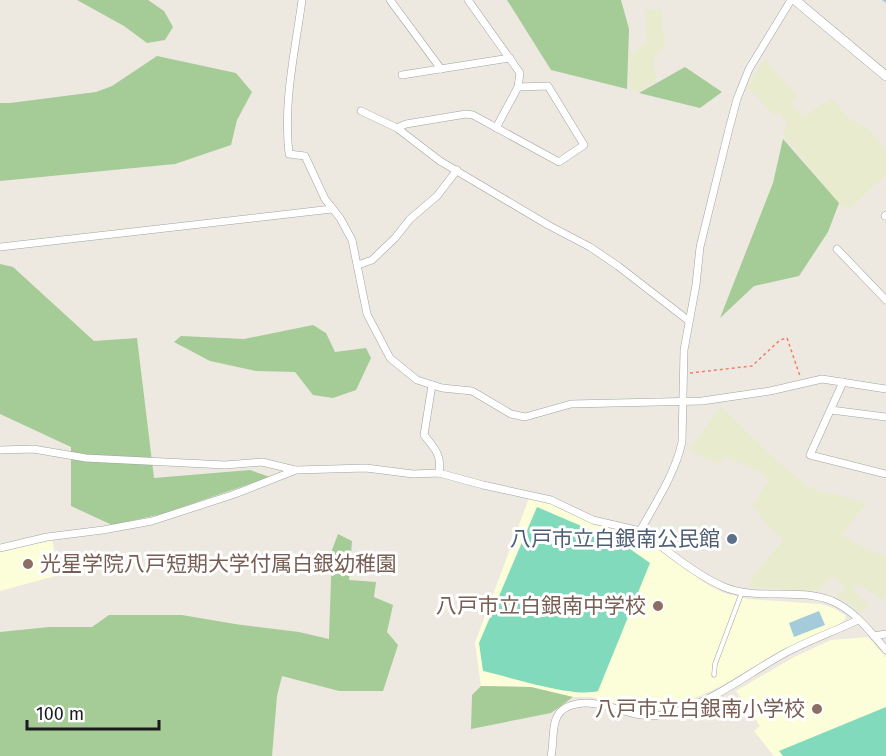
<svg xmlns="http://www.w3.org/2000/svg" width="886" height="756" font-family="'Fira Sans','Noto Sans JP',sans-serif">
<rect width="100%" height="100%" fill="#ede9e1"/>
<g fill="#fcfed9">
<path d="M529 498 551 503 634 532 708 585 724 593 748 599 821 604 833 608 845 615 846 618 838 626 778 652 723 685 696 698 657 711 634 708 591 697H573L531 687 481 686 475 643Z"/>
<path d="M52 539 59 575 0 591V552Z"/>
<path d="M868 637 886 657V756H774L754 731 760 726 736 691 794 657 831 640Z"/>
</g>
<g fill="#e8ebcd">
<path d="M661 9 665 48 658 51 654 62 656 81 638 92 631 89 629 82 630 53 638 52V47L647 43 645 10Z"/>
<path d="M764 59 798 96 790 102 802 117 832 98 849 119 864 126 875 136 886 153V175L851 207H841L782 133 788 126 779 112 774 115 747 87Z"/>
<path d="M721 406 779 463 808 486 818 491 867 502 842 535 855 543 886 557V596L882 600 858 584 852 589 869 604 860 613 848 602 837 597 845 587 832 576 817 592 748 587 756 572 784 540 770 528 760 516 759 512 752 506 768 481 766 476 761 472 725 457 718 464 689 450Z"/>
</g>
<g fill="#a5cb97">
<path d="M77 0H148L164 11 173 27 165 40 147 43 124 26Z"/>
<path d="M507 0H621L629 29 627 89 551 70Z"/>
<path d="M157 56 236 73 252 92 237 120 231 145 175 164 0 181V103H10L96 92 112 86Z"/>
<path d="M685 67 722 92 700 108 639 93Z"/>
<path d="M783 139 839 203 828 232 799 276 754 286 720 318 773 183Z"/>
<path d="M0 264 13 267 94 341 137 338 154 478 250 470 270 477 162 514 112 525 71 506V447L0 414Z"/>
<path d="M313 325 326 333 335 352 366 348 371 358 356 390 333 398 313 395 295 372 256 371 210 361 174 342 181 336 244 339Z"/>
<path d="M338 534 352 541 349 580 376 582 374 597 393 605 387 632 398 645 383 691H339L282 676 277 696 272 756H0V632L49 627H92L109 615H182L235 624 299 632 329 639 332 550Z"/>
<path d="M481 686 531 687 573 697 551 713 471 729 472 695Z"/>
</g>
<g fill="#81dabb">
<path d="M537 507 600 534 626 537 633 541 630 549 650 563 598 691C574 698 510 677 483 671L479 643Z"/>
<path d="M886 707V756H783L779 751Z"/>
</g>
<path fill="#a3cbd9" d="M819 611 825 625 794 637 789 623Z"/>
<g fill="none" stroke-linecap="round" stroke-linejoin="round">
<path stroke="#a3cbd9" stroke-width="3" d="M884 0 886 1"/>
<defs>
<path id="service" d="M714 675 715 664 742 592"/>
<g id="minor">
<path d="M302 0C295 52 283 101 289 154L305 156 325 199 340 218 352 240 367 314 390 358 417 380 442 388 472 391 511 414 525 417 571 404 702 401 770 391 822 379 886 389"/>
<path d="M390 0 441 69"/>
<path d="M468 0 520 73 518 87 496 128"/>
<path d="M791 0 749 69 737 99 729 129 700 247 696 285 684 350 682 442C675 474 656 502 640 531 667 550 694 574 724 587 760 602 807 585 840 605 858 615 873 635 886 650"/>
<path d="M402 75 510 58"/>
<path d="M361 111 397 128 440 161 548 225 590 247 618 266 689 321"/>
<path d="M397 128 406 124 466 114 473 115 559 162 584 145 548 86 518 87"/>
<path d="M885 216 886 215"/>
<path d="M0 247 332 209"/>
<path d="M837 249 886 300"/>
<path d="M358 265 372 260 395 238 410 219 437 196 457 170"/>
<path d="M843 382 810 455 886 474"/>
<path d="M432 385 424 435C434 448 442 454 439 473"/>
<path d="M831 410 886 417"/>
<path d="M0 450 33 449 86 458 225 465 262 462 295 470"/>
<path d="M0 548 47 537 103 530 152 521 235 494 296 470 366 468 413 474 439 473 483 485 551 500 593 520 640 531"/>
<path d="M874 636 886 634"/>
<path d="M551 756C555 740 549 715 567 707 599 693 629 721 661 715 708 707 746 674 787 652 810 640 835 631 858 620"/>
</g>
<path id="tertiary" d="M795 0 886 76"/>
</defs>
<use href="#service" stroke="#a2a2a2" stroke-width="5"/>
<use href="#minor" stroke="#a2a2a2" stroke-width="8"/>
<use href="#tertiary" stroke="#a2a2a2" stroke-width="10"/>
<path stroke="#f47d6a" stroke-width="1.5" stroke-dasharray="3 3" stroke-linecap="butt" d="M690 373 752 366 780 340 787 338 800 376"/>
<use href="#service" stroke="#fff" stroke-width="4"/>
<use href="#minor" stroke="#fff" stroke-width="7"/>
<use href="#tertiary" stroke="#fff" stroke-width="9"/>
</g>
<circle fill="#5c6f8a" stroke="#fff" stroke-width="2" cx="732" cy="539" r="6"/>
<g fill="#8d6e63" stroke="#fff" stroke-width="2">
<circle cx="28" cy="564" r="6"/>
<circle cx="658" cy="606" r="6"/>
<circle cx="817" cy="709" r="6"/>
</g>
<g text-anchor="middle" stroke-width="6" stroke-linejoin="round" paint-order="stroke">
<g font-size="21" fill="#4e5e75" stroke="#fff" text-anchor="end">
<text x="720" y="546">八戸市立白銀南公民館</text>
</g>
<g font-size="21" fill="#785e54" stroke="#fff" text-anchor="end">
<text x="40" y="571" text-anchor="start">光星学院八戸短期大学付属白銀幼稚園</text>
<text x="646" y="613">八戸市立白銀南中学校</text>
<text x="805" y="716">八戸市立白銀南小学校</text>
</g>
</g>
<path d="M27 720v9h132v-9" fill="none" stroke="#1b1b1b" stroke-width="3"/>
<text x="36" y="720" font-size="18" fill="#1b1b1b" stroke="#ffffff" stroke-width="4.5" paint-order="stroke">100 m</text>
</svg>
